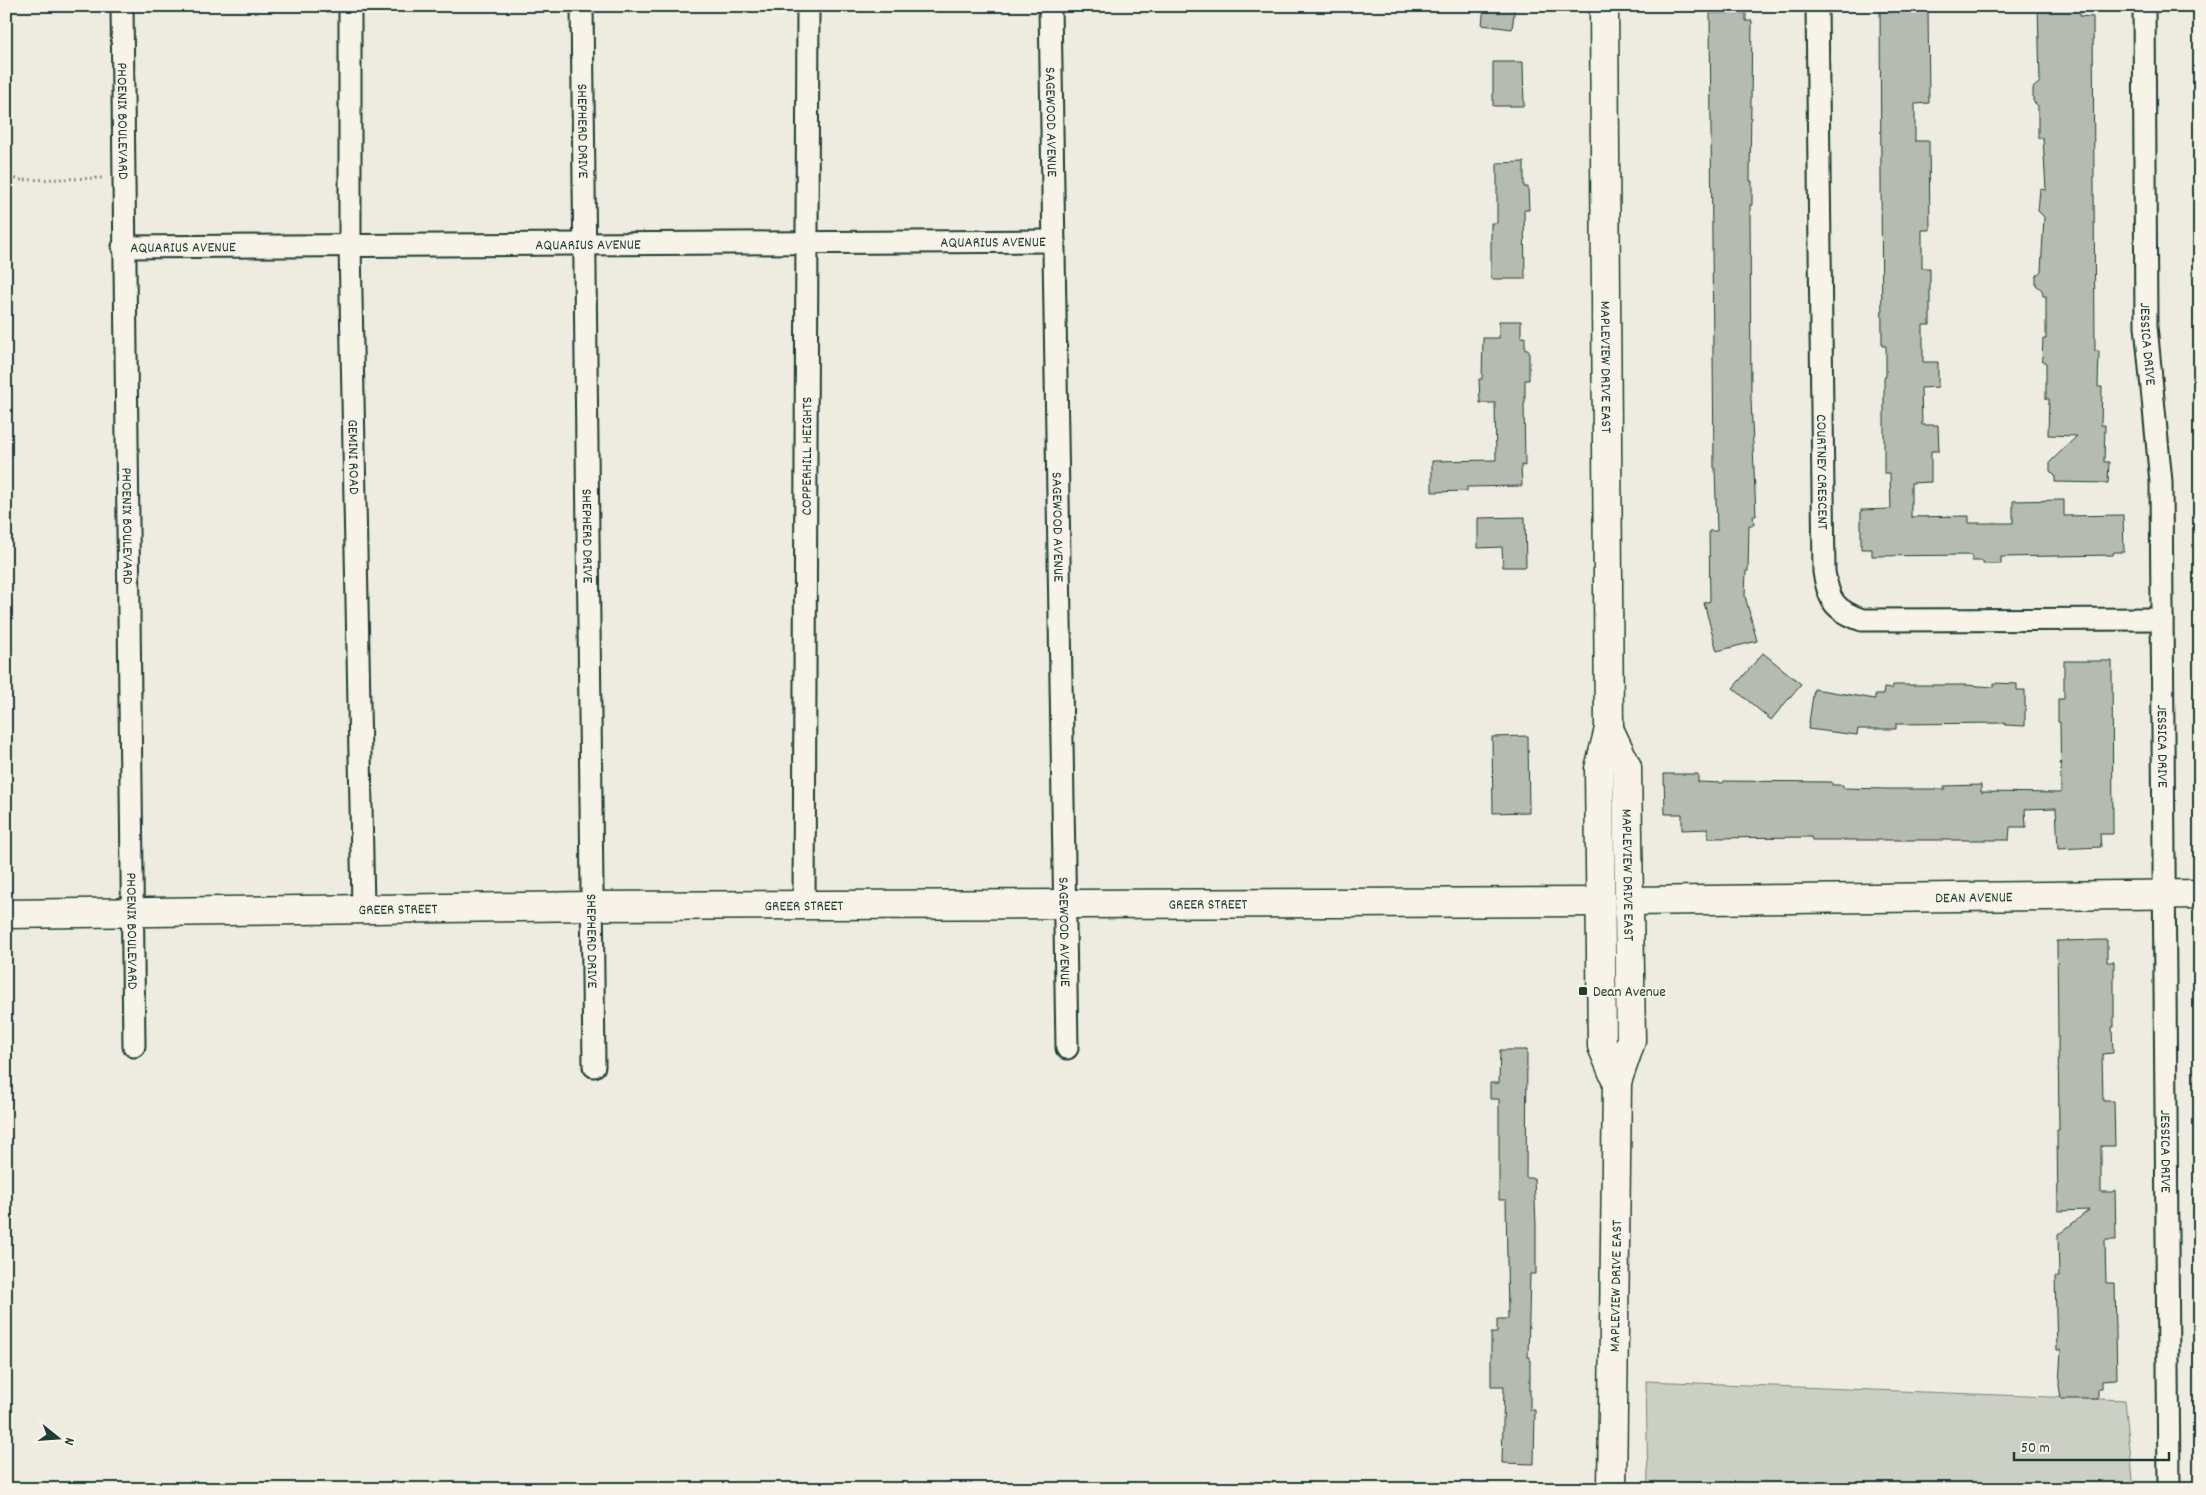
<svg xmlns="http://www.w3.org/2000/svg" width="2206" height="1495" font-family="Dekko,sans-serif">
<rect width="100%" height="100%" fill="#eeece1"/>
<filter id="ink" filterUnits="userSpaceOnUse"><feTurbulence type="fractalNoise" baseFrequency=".02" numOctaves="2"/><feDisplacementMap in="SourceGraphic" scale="10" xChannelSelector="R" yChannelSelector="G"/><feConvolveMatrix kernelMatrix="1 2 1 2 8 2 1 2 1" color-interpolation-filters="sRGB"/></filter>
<g filter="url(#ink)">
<path fill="#cccfc4" stroke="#76867c" d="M1646 1381 2125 1400 2134 1489H1648Z"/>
<g fill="#b5bbb0" stroke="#1f3d34">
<path d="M1484 6H1515L1512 29 1482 25Z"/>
<path d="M1880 6H1928L1929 103 1915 104V141H1929L1930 230H1922V268H1930V325H1923V362H1938V387L1921 388 1922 425H1938L1939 451H1931V482L1911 483V517L1969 516V523H2013V501L2064 500V516L2123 515 2124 552H2114L2113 555 2001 557V564H1983V561H1972V555L1872 556V549H1861V510L1891 509 1890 473H1884V377H1886V346H1882Z"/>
<path d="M2038 6H2080V16L2093 17 2095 351H2099L2098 387H2102L2101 425H2105L2104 462H2109L2108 483 2055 482V476L2050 471V462L2077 436 2048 435 2049 399H2046V363L2042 360 2043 339H2046V296H2043L2042 290 2036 285V276L2041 271 2044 217 2038 211 2040 189 2046 190 2043 138H2038V106L2033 101V88L2040 82Z"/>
<path d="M1710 13H1746V21H1752L1750 181H1752V205H1750L1751 399 1756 516H1753L1754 525H1749L1748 571H1746L1745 596 1757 641 1717 651 1704 603 1710 601 1709 531H1717L1715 468H1714Z"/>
<path d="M1493 62H1523L1524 106H1493Z"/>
<path d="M1524 162V187H1528L1529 210H1524L1525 279H1491V223H1497V163Z"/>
<path d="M1499 321H1521V337H1525V350H1529V380H1525V403H1524L1525 466 1521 465 1522 486 1467 487V491L1432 492V461L1496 460 1495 403H1480L1479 379H1482L1483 338H1499Z"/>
<path d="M1525 517 1526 567H1503L1502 547 1478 548V518Z"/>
<path d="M1763 653 1801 684 1771 720 1733 688Z"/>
<path d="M2064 661H2112L2113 834H2100L2101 847 2058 849 2056 808 2025 809 2026 827H2010L2009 840H1812L1811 837 1708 838V829L1682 830V814H1665L1664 774H1698V782L1723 783 1724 781 1832 782V785H1843V788L1887 789H1945L1944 786 1981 785V792L2061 793 2060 722H2058V699H2064Z"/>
<path d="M1994 683 2017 684V690H2025V726L2005 725V723L1896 724V729H1858L1857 735 1808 729 1814 689 1875 699V695H1883L1884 688 1892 689 1893 685H1966L1994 687Z"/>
<path d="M1528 736 1529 812 1493 813 1492 737Z"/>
<path d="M2107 940V962H2114V1027H2112L2113 1053 2102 1054 2103 1101H2114L2115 1146H2101V1192H2112L2115 1190 2116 1240H2105L2106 1283H2115L2117 1379 2102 1380V1388H2098V1399H2061L2059 1385 2061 1350H2057L2055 1277H2059L2058 1235 2089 1210 2058 1211 2057 1130H2059L2057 941Z"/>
<path d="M1500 1050H1527L1526 1178H1534L1536 1224V1274H1530L1528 1357H1530V1410H1535L1534 1464 1502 1463 1504 1386H1491V1333H1497V1319H1508L1506 1200H1499V1099H1490V1083H1499Z"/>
</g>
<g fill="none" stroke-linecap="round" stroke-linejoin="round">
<defs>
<g id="street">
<path id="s1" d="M122 6 134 1046"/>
<path id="s2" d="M350 6V245L363 908"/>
<path id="s3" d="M582 6 594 1066"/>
<path id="s4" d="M1050 6 1067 1048"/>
<path id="s5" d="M1817 6 1824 572C1829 601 1834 610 1862 620L2162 619"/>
<path id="s6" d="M2144 6 2146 326 2161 482 2169 1489"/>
<path id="s7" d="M123 247 1054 241"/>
<path id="s8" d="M804 905 808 6"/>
</g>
<g id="secondary">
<path id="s9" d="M1629 901 2200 894"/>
<path id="s10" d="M6 914 592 906 1601 902"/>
</g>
<g id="primary">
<path id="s11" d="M1604 6 1609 729 1599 769 1602 1046 1617 1082"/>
<path id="s12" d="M1609 729 1627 767 1631 1041 1617 1082 1612 1489"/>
</g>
</defs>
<use href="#street" stroke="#1f3d34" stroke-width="25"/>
<use href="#secondary" stroke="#1f3d34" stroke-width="31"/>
<use href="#primary" stroke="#1f3d34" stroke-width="31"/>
<path stroke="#1f3d34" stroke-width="3" stroke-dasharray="1 4" stroke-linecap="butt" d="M6 176 20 180 105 178"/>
<use href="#street" stroke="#f7f3e8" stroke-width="21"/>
<use href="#secondary" stroke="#f7f3e8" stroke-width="28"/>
<use href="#primary" stroke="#f7f3e8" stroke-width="28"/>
</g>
</g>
<rect fill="#1f3d34" stroke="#f7f3e8" stroke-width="2" x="1578" y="986" width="10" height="10" rx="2.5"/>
<g text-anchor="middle" stroke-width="4" stroke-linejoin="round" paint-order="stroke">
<g font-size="15" fill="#1f3d34" stroke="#f7f3e8">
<text dy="5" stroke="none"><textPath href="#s1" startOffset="115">PHOENIX BOULEVARD</textPath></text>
<text dy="5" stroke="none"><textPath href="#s4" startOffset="116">SAGEWOOD AVENUE</textPath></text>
<text dy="5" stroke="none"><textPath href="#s3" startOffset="125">SHEPHERD DRIVE</textPath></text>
<text dy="5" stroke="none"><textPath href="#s7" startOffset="870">AQUARIUS AVENUE</textPath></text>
<text dy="5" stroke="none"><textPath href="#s7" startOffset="465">AQUARIUS AVENUE</textPath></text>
<text dy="5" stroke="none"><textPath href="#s7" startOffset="60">AQUARIUS AVENUE</textPath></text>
<text dy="5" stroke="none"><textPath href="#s6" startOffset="338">JESSICA DRIVE</textPath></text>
<text dy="5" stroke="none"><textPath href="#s11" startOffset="361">MAPLEVIEW DRIVE EAST</textPath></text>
<text dy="5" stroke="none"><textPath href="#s8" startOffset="449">COPPERHILL HEIGHTS</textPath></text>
<text dy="5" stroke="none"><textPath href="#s2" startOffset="451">GEMINI ROAD</textPath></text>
<text dy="5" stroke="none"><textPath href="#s5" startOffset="466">COURTNEY CRESCENT</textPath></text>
<text dy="5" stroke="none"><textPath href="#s1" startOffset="520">PHOENIX BOULEVARD</textPath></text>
<text dy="5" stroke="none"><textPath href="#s4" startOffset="521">SAGEWOOD AVENUE</textPath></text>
<text dy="5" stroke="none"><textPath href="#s3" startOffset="530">SHEPHERD DRIVE</textPath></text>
<text dy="5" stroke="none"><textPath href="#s6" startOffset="741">JESSICA DRIVE</textPath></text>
<text dy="5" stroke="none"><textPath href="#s12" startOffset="150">MAPLEVIEW DRIVE EAST</textPath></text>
<text dy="5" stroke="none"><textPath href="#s9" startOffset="345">DEAN AVENUE</textPath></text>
<text dy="5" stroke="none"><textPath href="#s10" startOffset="1202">GREER STREET</textPath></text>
<text dy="5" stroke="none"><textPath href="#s10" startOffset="798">GREER STREET</textPath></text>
<text dy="5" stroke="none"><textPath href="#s10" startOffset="392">GREER STREET</textPath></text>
<text dy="5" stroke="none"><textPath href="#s1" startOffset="925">PHOENIX BOULEVARD</textPath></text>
<text dy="5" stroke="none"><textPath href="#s4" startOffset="926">SAGEWOOD AVENUE</textPath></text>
<text dy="5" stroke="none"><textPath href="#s3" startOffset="935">SHEPHERD DRIVE</textPath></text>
<text dy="5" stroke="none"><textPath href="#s6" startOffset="1146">JESSICA DRIVE</textPath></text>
<text transform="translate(1615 1286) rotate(-89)" y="5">MAPLEVIEW DRIVE EAST</text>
</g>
<g font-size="15" fill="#1f3d34" stroke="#f7f3e8" text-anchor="start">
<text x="1593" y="996">Dean Avenue</text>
</g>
</g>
<rect width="2206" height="1495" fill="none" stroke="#f7f3e8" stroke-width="25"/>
<rect x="12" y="12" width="2181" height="1470" fill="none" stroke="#1f3d34" stroke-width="2" filter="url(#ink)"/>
<g transform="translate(58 1438) rotate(107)" stroke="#f7f3e8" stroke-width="4" paint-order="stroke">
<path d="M0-4L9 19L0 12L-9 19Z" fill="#1f3d34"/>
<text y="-8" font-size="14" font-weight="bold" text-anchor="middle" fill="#1f3d34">N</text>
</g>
<path d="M2014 1452v8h155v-8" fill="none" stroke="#1f3d34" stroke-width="2.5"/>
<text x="2021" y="1452" font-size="15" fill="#1f3d34" stroke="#f7f3e8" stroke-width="4" paint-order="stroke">50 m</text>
</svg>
